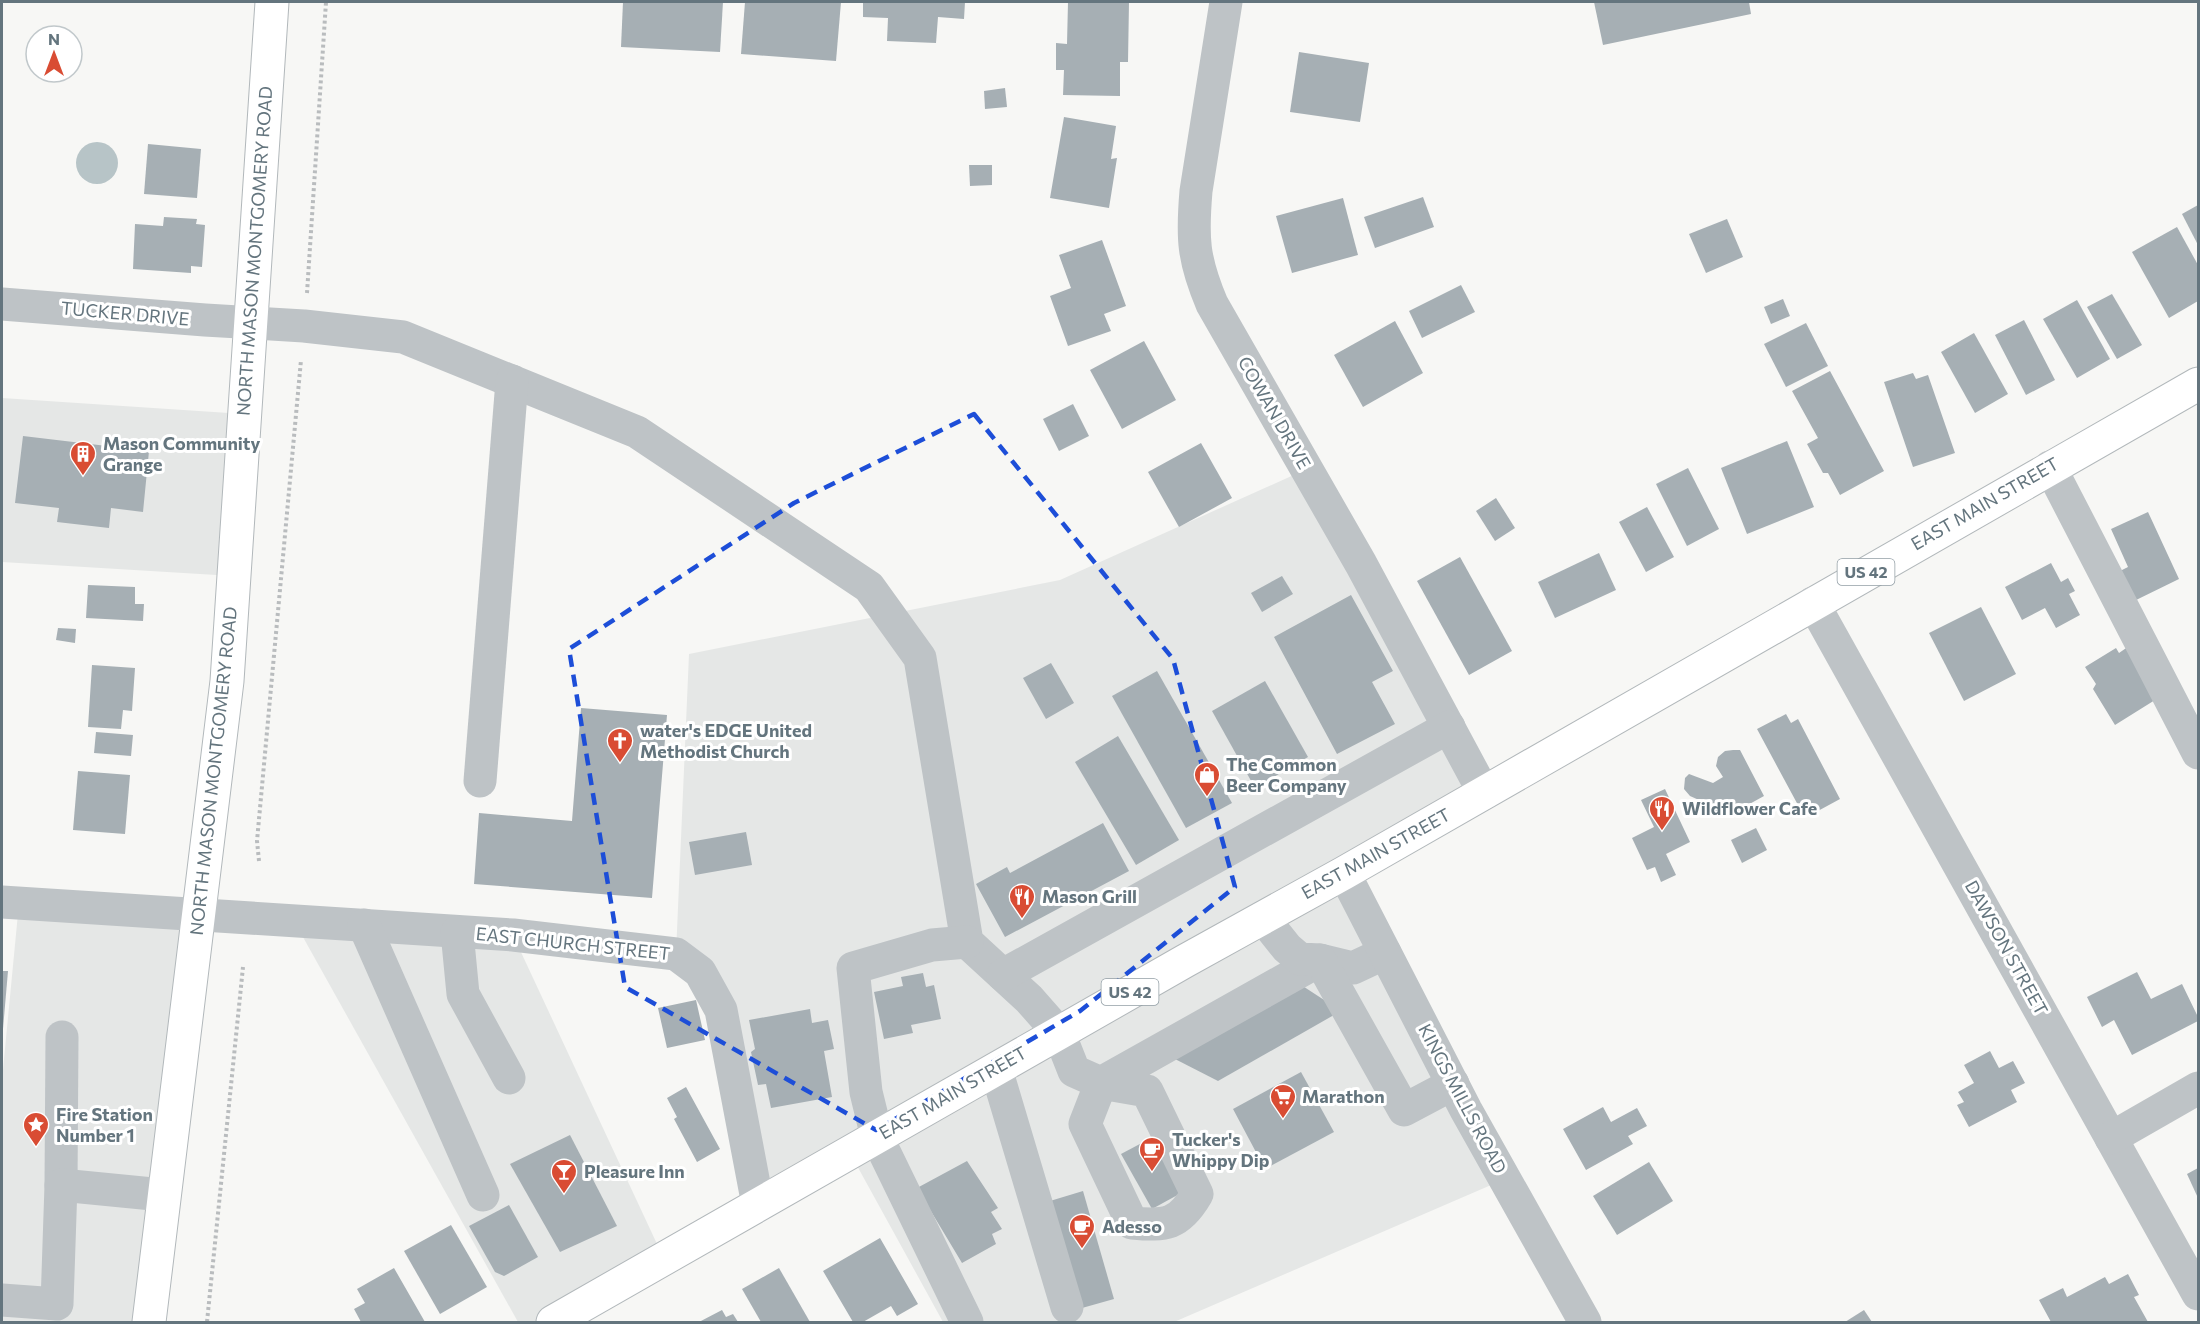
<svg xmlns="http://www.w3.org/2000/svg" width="2200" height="1324" font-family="Commissioner,sans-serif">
<rect width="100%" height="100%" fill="#f7f7f5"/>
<g fill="#e5e7e6">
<path d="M2 398 244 414 233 576 2 562Z"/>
<path d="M1307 469 1484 793 1344 873 1505 1179 1174 1322H943L850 1153 758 1205 721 1010 676 954 689 654 1060 580Z"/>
<path d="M19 903 199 914 149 1322H2V1080Z"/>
<path d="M294 921 513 935 664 1259 553 1322H518Z"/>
</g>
<circle fill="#b7c4c7" cx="97" cy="163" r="21"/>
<g fill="#a6afb4">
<path d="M623 2H723L720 52 621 47Z"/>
<path d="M745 2H841L836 61 741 54Z"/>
<path d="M863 2H965L964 19 938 17 936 43 887 41 888 18 863 17Z"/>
<path d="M1068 2H1129L1128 62H1120V96L1063 95 1064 70H1056V43L1067 44Z"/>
<path d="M1594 2H1749L1751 14 1603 45Z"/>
<path d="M1299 52 1369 63 1360 122 1290 112Z"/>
<path d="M1005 88 1007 107 985 109 984 91Z"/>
<path d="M1064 117 1116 126 1111 159 1117 158 1109 208 1050 198Z"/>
<path d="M148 144 201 149 197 198 144 194Z"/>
<path d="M969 165H992V185L970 186Z"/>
<path d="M1423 197 1434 227 1375 248 1364 217Z"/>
<path d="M1343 198 1358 255 1292 273 1276 216Z"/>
<path d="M2198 205V245L2182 214Z"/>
<path d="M164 217 197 219 196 224 205 225 202 267 191 266V273L133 269 135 224 163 226Z"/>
<path d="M1727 219 1743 257 1706 273 1689 234Z"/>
<path d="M2177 227 2198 265V301L2169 318 2132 252Z"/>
<path d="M1102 240 1126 306 1104 314 1111 331 1068 346 1050 296 1071 288 1059 255Z"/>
<path d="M1461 285 1475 312 1422 338 1409 311Z"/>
<path d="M2112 294 2142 345 2117 359 2087 307Z"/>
<path d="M1783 299 1790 316 1771 324 1764 307Z"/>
<path d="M2077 300 2110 359 2077 378 2043 319Z"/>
<path d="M2024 320 2055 380 2026 395 1995 335Z"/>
<path d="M1395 321 1423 373 1363 407 1334 355Z"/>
<path d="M1806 323 1828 366 1786 387 1764 344Z"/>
<path d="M1974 333 2008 394 1975 413 1941 352Z"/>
<path d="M1144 341 1176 400 1122 429 1090 370Z"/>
<path d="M1830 371 1884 471 1840 495 1828 473H1823L1807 444 1818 438 1792 391Z"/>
<path d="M1913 373 1916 379 1928 375 1955 453 1913 467 1884 382Z"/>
<path d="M1073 404 1089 436 1059 451 1043 419Z"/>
<path d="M23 436 149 451 143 512 111 508 109 528 57 522 59 508 15 503Z"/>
<path d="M1787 441 1814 507 1747 534 1721 468Z"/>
<path d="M1201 443 1232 498 1179 527 1148 472Z"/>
<path d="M1688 468 1719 529 1687 546 1656 484Z"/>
<path d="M1496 498 1515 528 1495 541 1476 511Z"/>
<path d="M1647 507 1674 557 1646 572 1619 522Z"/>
<path d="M2148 512 2179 579 2132 602 2118 572 2128 567 2111 529Z"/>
<path d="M1599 553 1616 590 1555 618 1538 582Z"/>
<path d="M1460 557 1512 651 1469 675 1417 581Z"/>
<path d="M2051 563 2061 582 2068 578 2075 591 2069 594 2080 615 2056 628 2045 608 2022 620 2005 587Z"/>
<path d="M1282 576 1293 594 1262 612 1251 593Z"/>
<path d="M88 585 135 587V604H144L143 621 86 618Z"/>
<path d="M1351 595 1393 671 1372 682 1395 724 1337 754 1274 637Z"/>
<path d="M1981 607 2016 674 1964 701 1929 633Z"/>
<path d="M58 628 76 629 75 643 56 640Z"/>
<path d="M2132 644 2163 695 2115 725 2093 689 2096 684 2085 667 2116 648 2119 653Z"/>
<path d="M1051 663 1074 703 1046 719 1023 678Z"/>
<path d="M92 665 135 668 132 711 123 710 121 729 88 727Z"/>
<path d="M1157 671 1232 803 1186 828 1112 696Z"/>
<path d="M1265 681 1308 757 1255 788 1212 711Z"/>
<path d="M581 708 667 715 652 898 474 884 479 813 572 821Z"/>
<path d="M1786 714 1791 723 1798 719 1840 799 1805 818 1757 729Z"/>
<path d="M96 732 133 735 131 756 94 753Z"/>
<path d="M1118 736 1179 840 1136 865 1075 762Z"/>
<path d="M1733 750H1740L1764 796 1724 818 1720 810 1707 817 1699 800 1690 796 1684 789 1685 778 1689 774 1713 783 1723 777 1716 766 1718 757 1725 751Z"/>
<path d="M78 771 130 775 125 834 73 830Z"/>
<path d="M1665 789 1690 842 1666 854 1676 875 1661 882 1655 867 1647 870 1632 838 1654 827 1641 800Z"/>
<path d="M1103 823 1129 871 1005 937 976 884 1007 867 1010 873Z"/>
<path d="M1756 828 1767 850 1742 863 1731 840Z"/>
<path d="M746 832 752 865 695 875 689 842Z"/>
<path d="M2 971H8L3 1029H2Z"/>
<path d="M2137 972 2151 999 2182 984 2198 1017V1021L2132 1055 2114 1020 2102 1027 2087 997Z"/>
<path d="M923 973 926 987 934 985 941 1019 911 1025 913 1033 884 1039 874 992 903 986 901 977Z"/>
<path d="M1295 981 1341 1011 1218 1081 1173 1058Z"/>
<path d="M696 1000 705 1040 667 1048 658 1008Z"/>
<path d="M810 1009 812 1023 828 1020 834 1049 824 1051 832 1097 771 1108 766 1084 758 1085 751 1052 755 1049 749 1020Z"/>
<path d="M1990 1051 1999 1068 2013 1061 2025 1083 2011 1090 2017 1102 1969 1127 1957 1105 1964 1102 1958 1092 1974 1083 1964 1065Z"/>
<path d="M1301 1072 1334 1132 1265 1169 1233 1109Z"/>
<path d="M686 1087 720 1149 697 1162 674 1119 677 1117 667 1098Z"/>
<path d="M1603 1107 1611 1122 1637 1108 1647 1126 1628 1136 1633 1144 1586 1170 1563 1129Z"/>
<path d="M570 1135 617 1226 560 1252 510 1164Z"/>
<path d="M1153 1137 1183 1192 1152 1209 1121 1154Z"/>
<path d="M967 1161 998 1208 991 1212 1002 1229 992 1234 996 1244 962 1263 917 1188Z"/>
<path d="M1649 1162 1673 1201 1617 1235 1593 1196Z"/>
<path d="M2198 1168V1198L2187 1174Z"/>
<path d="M1083 1191 1114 1299 1082 1308 1050 1201Z"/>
<path d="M509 1205 538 1257 504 1276 495 1272 469 1226Z"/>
<path d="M451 1225 487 1287 440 1314 404 1251Z"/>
<path d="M880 1238 918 1304 897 1316 891 1306 863 1322H853L823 1271Z"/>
<path d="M394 1268 425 1322H361L354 1309 365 1303 357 1289Z"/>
<path d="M779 1268 810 1322H761L742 1289Z"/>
<path d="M2128 1274 2139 1295 2134 1297 2148 1322H2100L2099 1321 2095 1322H2051L2039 1300 2063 1288 2067 1297 2105 1277 2109 1284Z"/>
<path d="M722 1310 726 1317 733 1314 738 1322H699Z"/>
<path d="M1864 1310 1872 1322H1845Z"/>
</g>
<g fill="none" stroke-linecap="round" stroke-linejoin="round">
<defs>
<g id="major">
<path d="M149 1322 227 681 272 2"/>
<path d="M553 1322 1185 961 1344 873 2198 384"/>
</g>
</defs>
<use href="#major" stroke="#b2b8bb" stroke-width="35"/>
<g stroke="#b9bcbe" stroke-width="4" stroke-dasharray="3 3" stroke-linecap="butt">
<path d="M307 293 326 2"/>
<path d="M259 861 257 841 301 360"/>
<path d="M207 1322 243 967"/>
</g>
<g stroke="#bec3c6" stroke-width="33">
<path d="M1226 2 1196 191C1192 238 1193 259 1212 304L1361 564 1484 793"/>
<path d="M2 304 205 320 304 326 403 337 637 432 869 587 920 658 967 942 1029 999 1059 1033 1074 1071 1101 1083 1147 1091 1197 1194C1179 1225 1166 1226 1132 1223L1085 1124 1101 1083 1320 960 1353 968 1385 953"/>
<path d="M2050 467 2198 753"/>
<path d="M1813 603 2198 1294"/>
<path d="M480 781 512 381"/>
<path d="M1344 873 1466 1110 1585 1322"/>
<path d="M2 902 513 935 676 954 700 972 721 1010 758 1205"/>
<path d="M1263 918 1287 948 1300 959 1320 960 1404 1110 1453 1084"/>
<path d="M364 925 483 1195"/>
<path d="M457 932 463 994 509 1078"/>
<path d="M967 942 932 945 853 968 866 1092 877 1137 967 1322"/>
<path d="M1003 975 1449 727"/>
<path d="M996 1069 1067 1307"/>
<path d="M2111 1138 2198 1088"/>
<path d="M61 1185 62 1037"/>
<path d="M2 1300 57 1304 61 1185 163 1195"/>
</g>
<use href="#major" stroke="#fff" stroke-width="33"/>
</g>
<path fill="none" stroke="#1d4ed8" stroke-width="4.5" stroke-dasharray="12 8" stroke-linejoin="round" d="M974 414 1173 659 1235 887 1080 1011 876 1130 625 987 569 649 794 503Z"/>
<defs>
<symbol id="building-pin" viewBox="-11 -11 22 30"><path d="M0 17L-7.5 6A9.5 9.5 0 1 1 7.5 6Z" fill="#d94c33" stroke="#fff"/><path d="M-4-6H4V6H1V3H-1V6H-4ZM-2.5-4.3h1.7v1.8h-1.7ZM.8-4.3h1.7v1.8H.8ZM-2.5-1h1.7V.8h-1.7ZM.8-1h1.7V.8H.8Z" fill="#fff"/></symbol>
<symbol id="church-pin" viewBox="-11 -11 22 30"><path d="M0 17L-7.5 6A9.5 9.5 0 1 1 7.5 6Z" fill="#d94c33" stroke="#fff"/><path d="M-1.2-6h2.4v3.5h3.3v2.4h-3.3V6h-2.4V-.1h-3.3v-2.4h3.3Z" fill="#fff"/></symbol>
<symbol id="shop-pin" viewBox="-11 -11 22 30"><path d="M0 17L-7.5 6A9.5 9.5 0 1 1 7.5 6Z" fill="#d94c33" stroke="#fff"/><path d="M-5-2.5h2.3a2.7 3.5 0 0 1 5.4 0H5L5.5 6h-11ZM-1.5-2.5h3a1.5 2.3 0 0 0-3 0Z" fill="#fff"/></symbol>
<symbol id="restaurant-pin" viewBox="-11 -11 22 30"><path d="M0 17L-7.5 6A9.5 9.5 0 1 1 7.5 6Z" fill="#d94c33" stroke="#fff"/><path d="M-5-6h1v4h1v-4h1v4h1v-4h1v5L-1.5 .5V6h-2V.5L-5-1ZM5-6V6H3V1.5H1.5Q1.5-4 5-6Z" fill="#fff"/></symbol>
<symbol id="supermarket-pin" viewBox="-11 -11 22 30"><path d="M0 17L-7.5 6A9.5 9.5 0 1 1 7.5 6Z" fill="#d94c33" stroke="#fff"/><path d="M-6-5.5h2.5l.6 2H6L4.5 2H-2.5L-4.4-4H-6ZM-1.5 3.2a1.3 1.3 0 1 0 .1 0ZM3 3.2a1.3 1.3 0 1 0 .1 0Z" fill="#fff"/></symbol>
<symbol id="sight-pin" viewBox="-11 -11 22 30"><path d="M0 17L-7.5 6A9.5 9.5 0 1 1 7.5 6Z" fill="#d94c33" stroke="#fff"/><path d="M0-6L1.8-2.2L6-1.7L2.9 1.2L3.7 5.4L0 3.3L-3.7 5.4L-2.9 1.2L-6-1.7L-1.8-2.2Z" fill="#fff"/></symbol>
<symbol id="cafe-pin" viewBox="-11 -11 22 30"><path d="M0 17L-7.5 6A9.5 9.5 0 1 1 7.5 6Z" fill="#d94c33" stroke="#fff"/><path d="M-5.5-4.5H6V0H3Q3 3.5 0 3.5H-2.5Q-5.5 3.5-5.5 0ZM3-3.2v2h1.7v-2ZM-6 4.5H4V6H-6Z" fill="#fff"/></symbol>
<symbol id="bar-pin" viewBox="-11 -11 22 30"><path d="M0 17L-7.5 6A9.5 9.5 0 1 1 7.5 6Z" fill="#d94c33" stroke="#fff"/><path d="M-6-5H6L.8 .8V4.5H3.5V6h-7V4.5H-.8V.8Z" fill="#fff"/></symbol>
</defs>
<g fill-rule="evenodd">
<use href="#building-pin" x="68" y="439" width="30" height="40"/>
<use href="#church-pin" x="605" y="726" width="30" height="40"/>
<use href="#shop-pin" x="1192" y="760" width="30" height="40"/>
<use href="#restaurant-pin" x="1647" y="794" width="30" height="40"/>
<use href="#restaurant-pin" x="1007" y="882" width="30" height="40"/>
<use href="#supermarket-pin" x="1268" y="1082" width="30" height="40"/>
<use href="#sight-pin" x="21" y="1110" width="30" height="40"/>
<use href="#cafe-pin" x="1137" y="1135" width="30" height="40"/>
<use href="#bar-pin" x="549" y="1157" width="30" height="40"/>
<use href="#cafe-pin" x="1067" y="1212" width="30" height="40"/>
</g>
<g text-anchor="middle" stroke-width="6" stroke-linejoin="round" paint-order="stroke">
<g fill="#fff" stroke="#929ea5" stroke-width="1.5">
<rect x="1837.5" y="559" width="57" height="26" rx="4.5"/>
<rect x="1101.5" y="979" width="57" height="26" rx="4.5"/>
</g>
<g font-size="16" font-weight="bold" fill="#64757e">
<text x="1866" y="578">US 42</text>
<text x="1130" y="998">US 42</text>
</g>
<g font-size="18" fill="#64757e" stroke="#fff">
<text transform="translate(255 251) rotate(-86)" y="6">NORTH MASON MONTGOMERY ROAD</text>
<text transform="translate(125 314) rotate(5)" y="6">TUCKER DRIVE</text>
<text transform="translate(1274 413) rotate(60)" y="6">COWAN DRIVE</text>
<text transform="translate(1985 504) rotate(-30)" y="6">EAST MAIN STREET</text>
<text transform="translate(214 771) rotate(-84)" y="6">NORTH MASON MONTGOMERY ROAD</text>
<text transform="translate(1376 854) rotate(-29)" y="6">EAST MAIN STREET</text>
<text transform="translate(573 944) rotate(6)" y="6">EAST CHURCH STREET</text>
<text transform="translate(2006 948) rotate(61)" y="6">DAWSON STREET</text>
<text transform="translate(953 1093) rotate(-30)" y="6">EAST MAIN STREET</text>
<text transform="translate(1462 1099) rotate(62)" y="6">KINGS MILLS ROAD</text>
</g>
<g font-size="18" font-weight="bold" fill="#64757e" stroke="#fff" text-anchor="start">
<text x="103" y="450">Mason Community<tspan x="103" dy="21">Grange</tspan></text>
<text x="640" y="737">water's EDGE United<tspan x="640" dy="21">Methodist Church</tspan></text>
<text x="1226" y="771">The Common<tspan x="1226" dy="21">Beer Company</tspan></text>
<text x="1682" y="815">Wildflower Cafe</text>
<text x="1042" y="903">Mason Grill</text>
<text x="1302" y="1103">Marathon</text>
<text x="56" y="1121">Fire Station<tspan x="56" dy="21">Number 1</tspan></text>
<text x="1172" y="1146">Tucker's<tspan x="1172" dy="21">Whippy Dip</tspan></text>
<text x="584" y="1178">Pleasure Inn</text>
<text x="1102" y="1233">Adesso</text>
</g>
</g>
<rect width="2200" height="1324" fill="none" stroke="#64757e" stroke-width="6"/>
<g transform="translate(54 54)"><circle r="28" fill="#ffffff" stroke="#c1c8cb" stroke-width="1.5"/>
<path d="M0-4.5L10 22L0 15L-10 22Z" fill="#d94c33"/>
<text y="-9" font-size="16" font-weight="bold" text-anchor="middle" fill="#64757e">N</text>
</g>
</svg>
